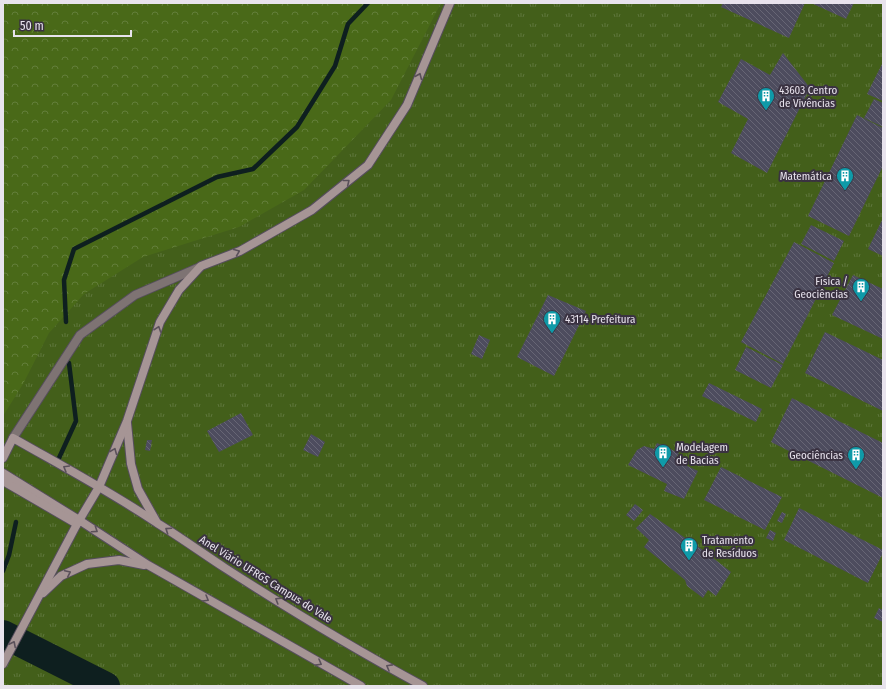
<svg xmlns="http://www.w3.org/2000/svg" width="886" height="689" font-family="'Fira Sans Condensed',sans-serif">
<defs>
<pattern id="grass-tufts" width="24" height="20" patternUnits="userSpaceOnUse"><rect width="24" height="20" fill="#435f1a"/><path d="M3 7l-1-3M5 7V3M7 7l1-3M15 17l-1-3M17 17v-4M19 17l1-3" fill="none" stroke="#5e763c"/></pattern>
<pattern id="forest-crowns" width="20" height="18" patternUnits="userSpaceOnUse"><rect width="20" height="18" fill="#496918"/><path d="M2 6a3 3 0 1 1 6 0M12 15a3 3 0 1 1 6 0" fill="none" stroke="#637e3a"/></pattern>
<pattern id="building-back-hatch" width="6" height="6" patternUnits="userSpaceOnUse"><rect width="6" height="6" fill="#4d4c5e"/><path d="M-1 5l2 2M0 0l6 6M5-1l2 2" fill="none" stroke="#676675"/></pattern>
</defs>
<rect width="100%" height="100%" fill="#3a3241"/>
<rect fill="url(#grass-tufts)" x="3" y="3" width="880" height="683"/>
<path fill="url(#forest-crowns)" d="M3 3H441L391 100 304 190 239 227 143 257 84 294 49 333 23 384 3 416Z"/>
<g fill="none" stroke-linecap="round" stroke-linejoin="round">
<g stroke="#0e1f1f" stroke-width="4.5">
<path d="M66 322 64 280 74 249 217 177 253 169 297 127 335 66 348 24 368 3"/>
<path d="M59 458 76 421 69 363"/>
<path d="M3 571 9 555 16 522"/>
</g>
<path stroke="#0e1f1f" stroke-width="28" d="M3 634 106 686"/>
</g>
<g fill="url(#building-back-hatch)">
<path d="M723 3H805L789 38 721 7Z"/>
<path d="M811 3H854L846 19Z"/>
<path d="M783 53 810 88 767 173 731 153 748 119 718 102 741 59 770 75Z"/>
<path d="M883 62V101L867 94Z"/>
<path d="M874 99 883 103V127L864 118Z"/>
<path d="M857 115 883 128V166L849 236 808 216Z"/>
<path d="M883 218V256L868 249Z"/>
<path d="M811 225 844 241 834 261 801 244Z"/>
<path d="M794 242 834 263 783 364 741 342Z"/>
<path d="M853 275 883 289V339L832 315Z"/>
<path d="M548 295 586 311 554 376 517 357Z"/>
<path d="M825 332 883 360V411L805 373Z"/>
<path d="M479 335 490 340 482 359 471 354Z"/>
<path d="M746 347 783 365 771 388 735 370Z"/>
<path d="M709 383 762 409 756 422 702 396Z"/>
<path d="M792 398 883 443V498L771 442Z"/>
<path d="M241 413 253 435 219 452 207 431Z"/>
<path d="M311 434 325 442 318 457 303 450Z"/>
<path d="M147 440H152L150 451 145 450Z"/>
<path d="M657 443 679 453 675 460 698 471 684 499 664 491 667 484 628 465 637 450 644 446 654 449Z"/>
<path d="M721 467 782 497 765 530 704 500Z"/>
<path d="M635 504 643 510 634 521 626 515Z"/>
<path d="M799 508 883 550V553L868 583 784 540Z"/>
<path d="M782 512 786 514 782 523 777 521Z"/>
<path d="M650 514 703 550 731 572 716 596 708 590 703 598 687 586 685 580 644 547 649 540 636 528Z"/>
<path d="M770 530 776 533 773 541 766 538Z"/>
<path d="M879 608 883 610V622L874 618Z"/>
</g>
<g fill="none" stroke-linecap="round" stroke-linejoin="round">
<defs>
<path id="lane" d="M13 438 80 335 135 295 200 267"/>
<g id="secondary">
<path d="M127 423 131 464 138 489 156 521"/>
<path d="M3 458 13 438C62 466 111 492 157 523 180 537 202 553 225 568 290 610 356 650 423 686"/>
<path d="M3 473 79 520 148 565 361 686"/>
<path d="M3 481 77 524"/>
<path d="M43 593 61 576 87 564 119 560 144 565"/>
<path d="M3 664 77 524 99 487 127 421 160 322 179 290 201 266 240 251 312 210 368 165 407 105 450 3"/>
</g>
</defs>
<use href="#lane" stroke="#564e5d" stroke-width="10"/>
<use href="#secondary" stroke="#564e5d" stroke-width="10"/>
<use href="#lane" stroke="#7e7373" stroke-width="8"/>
<use href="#secondary" stroke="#a69595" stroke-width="8"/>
</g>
<defs><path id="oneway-chevron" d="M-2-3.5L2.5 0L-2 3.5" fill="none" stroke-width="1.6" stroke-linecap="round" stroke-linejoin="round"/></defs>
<g stroke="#5a505a">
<use href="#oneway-chevron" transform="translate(419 76) rotate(-67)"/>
<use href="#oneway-chevron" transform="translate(347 182) rotate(-39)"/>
<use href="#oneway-chevron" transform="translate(237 252) rotate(-23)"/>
<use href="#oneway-chevron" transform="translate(158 329) rotate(-71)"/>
<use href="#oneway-chevron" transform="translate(114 451) rotate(-68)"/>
<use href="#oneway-chevron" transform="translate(66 468) rotate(-150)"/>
<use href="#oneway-chevron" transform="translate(95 530) rotate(34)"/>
<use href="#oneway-chevron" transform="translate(168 530) rotate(-146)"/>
<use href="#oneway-chevron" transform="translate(68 573) rotate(-25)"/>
<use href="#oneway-chevron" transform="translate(206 599) rotate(30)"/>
<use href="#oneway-chevron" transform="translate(278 600) rotate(-148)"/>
<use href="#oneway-chevron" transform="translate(13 644) rotate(-63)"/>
<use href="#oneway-chevron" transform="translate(319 663) rotate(29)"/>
<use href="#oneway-chevron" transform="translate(389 667) rotate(-151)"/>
</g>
<defs>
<symbol id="building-pin" viewBox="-11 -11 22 30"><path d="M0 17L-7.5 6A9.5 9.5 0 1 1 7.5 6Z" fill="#0f9aa8" stroke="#3a3241"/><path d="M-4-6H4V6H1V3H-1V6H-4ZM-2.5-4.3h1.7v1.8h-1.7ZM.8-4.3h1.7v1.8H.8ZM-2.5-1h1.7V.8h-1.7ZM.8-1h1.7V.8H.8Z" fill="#fff"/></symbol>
</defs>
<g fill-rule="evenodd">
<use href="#building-pin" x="756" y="86" width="20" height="27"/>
<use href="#building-pin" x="835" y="166" width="20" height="27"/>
<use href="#building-pin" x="851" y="277" width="20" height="27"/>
<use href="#building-pin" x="542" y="309" width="20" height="27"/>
<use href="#building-pin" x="653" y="443" width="20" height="27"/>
<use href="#building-pin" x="846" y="445" width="20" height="27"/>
<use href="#building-pin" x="679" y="536" width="20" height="27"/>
</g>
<g text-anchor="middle" stroke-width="4" stroke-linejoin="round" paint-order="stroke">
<g font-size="11" fill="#e8e3ed" stroke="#3a3241" text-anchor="start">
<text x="779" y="94">43603 Centro<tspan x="779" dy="13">de Vivências</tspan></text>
<text x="832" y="180" text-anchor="end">Matemática</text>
<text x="848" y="285" text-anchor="end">Física /<tspan x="848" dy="13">Geociências</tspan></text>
<text x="565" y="323">43114 Prefeitura</text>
<text x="676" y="451">Modelagem<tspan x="676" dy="13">de Bacias</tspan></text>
<text x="843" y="459" text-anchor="end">Geociências</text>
<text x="702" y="544">Tratamento<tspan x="702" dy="13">de Resíduos</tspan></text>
</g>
<g font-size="11" fill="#e8e3ed" stroke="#3a3241">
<text transform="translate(266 579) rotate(32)" y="4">Anel Viário UFRGS Campus do Vale</text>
</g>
</g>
<rect width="886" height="689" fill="none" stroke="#e8e3ed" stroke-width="8"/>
<path d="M14 30v6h117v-6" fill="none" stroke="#e8e3ed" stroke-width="2"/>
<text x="20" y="30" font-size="12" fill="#e8e3ed" stroke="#3a3241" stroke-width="3" paint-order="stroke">50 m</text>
</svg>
